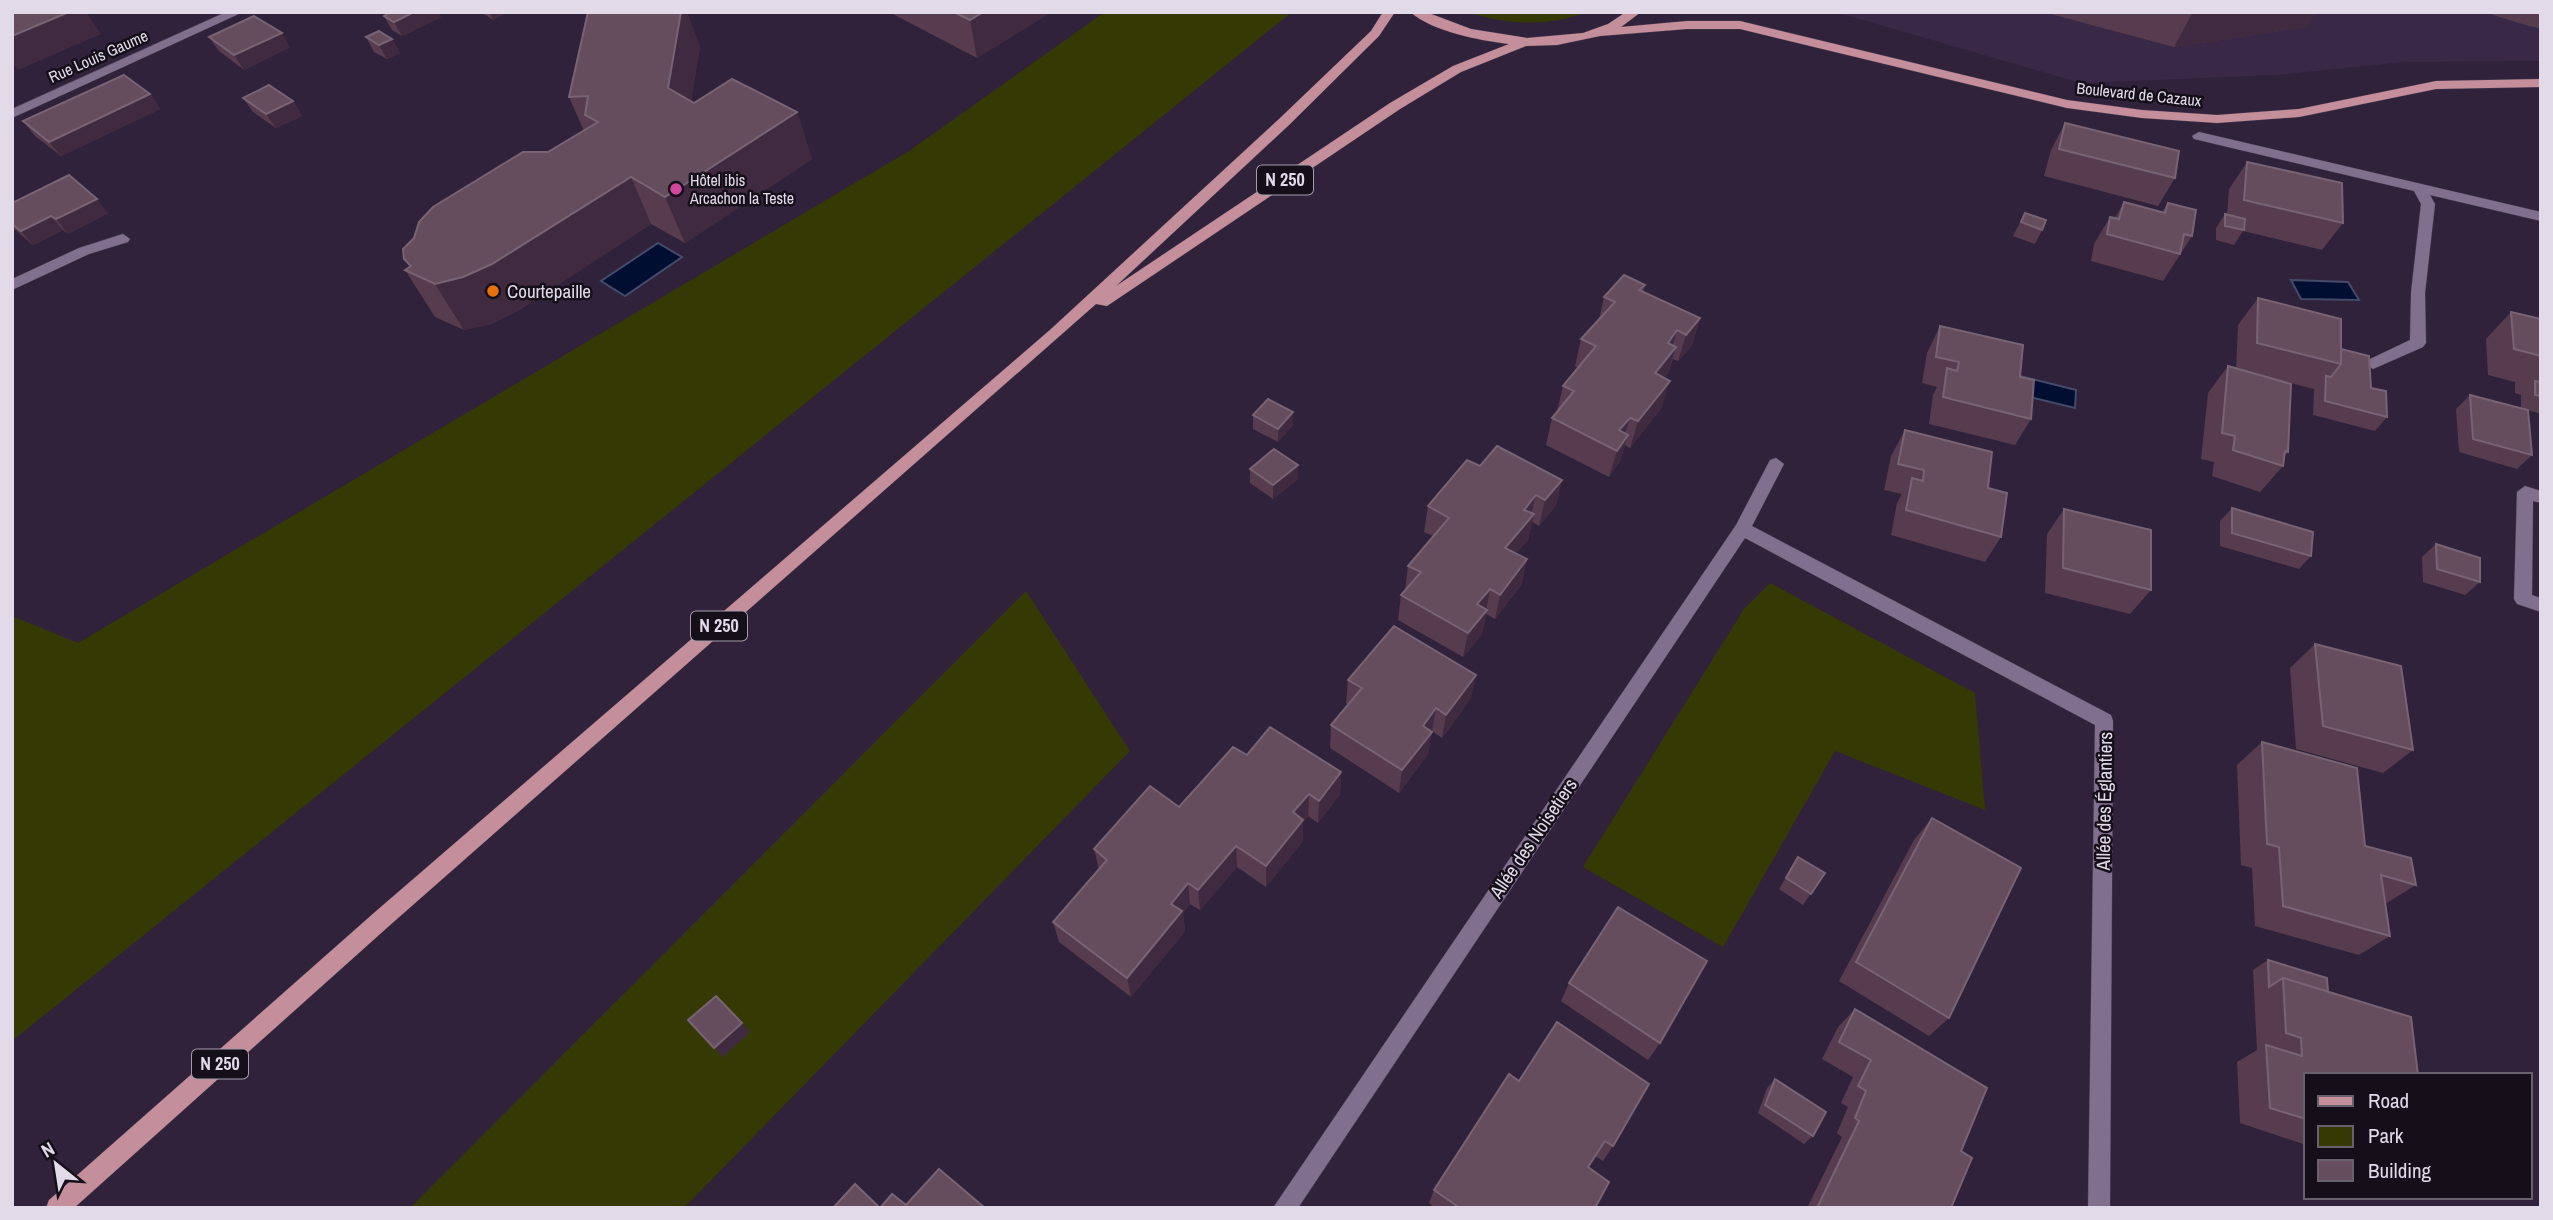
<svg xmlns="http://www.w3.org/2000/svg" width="2553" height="1220" font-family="'Archivo Narrow',sans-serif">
<rect width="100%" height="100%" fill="#30223b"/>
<path fill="#3a2847" d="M1835 12H2541V61L2405 62 2276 75 2081 83Z"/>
<g fill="#353a04">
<path d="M1105 12H1292L12 1041V616L78 643 909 151Z"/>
<path d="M1468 12H1586C1551 27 1504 25 1468 12Z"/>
<path d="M1770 583 1975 693 1985 810 1835 751 1723 947 1583 867 1744 609Z"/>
<path d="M1026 591 1130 751 684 1208H410Z"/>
</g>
<g fill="#000e32" stroke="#444b69" stroke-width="2">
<path d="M658 243 682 257 625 296 601 281Z"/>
<path d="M2291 280 2348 282 2359 300 2301 299Z"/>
<path d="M2020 376 2076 390 2075 408 2018 394Z"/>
</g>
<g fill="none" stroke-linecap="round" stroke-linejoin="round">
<defs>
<g id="minor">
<path d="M226 12H243L12 118V109Z"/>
<path d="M2199 132 2541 212V221L2430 195 2435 204 2425 293 2426 343 2423 347 2373 369 2365 364 2368 360 2410 340 2411 293 2421 204 2414 191 2194 139 2192 136Z"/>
<path d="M123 234 130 239 128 242 89 254 12 290V279L79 248Z"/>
<path d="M1776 458 1784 464 1752 526 2111 715 2113 721 2110 1208H2088L2095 725 1745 538 1298 1208H1273L1736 525 1770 460Z"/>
<path d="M2525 486 2541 491V503L2533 501 2532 595 2541 598V612L2517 604 2514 599 2517 492Z"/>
</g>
<path id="major" d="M1383 12H1395L1379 36 1289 125 1116 286 1390 103 1453 66 1509 44C1478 40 1434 32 1410 12H1426L1471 29 1527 38 1583 33 1608 24 1626 12H1641L1621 27 1687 21H1740L2067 100 2142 110 2217 115 2299 109 2436 81 2541 79V87L2436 89 2299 117 2217 123 2142 118 2067 108 1740 29H1687L1600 36 1557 45 1526 46 1461 72 1400 109 1107 306 1096 304 389 926 74 1208H46L49 1200 375 912 1051 329 1279 119 1371 31Z"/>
</defs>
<use href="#minor" stroke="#483c51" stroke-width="1"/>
<use href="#major" stroke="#483c51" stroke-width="1"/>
<use href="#minor" fill="#806f8d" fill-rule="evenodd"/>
<use href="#major" fill="#c48e9a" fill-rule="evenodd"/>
</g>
<g fill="#563c4e">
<path d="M481 12H508L493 20Z"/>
<path d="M889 12H1051L977 58Z"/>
<path d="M2043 12H2316L2306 27 2174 47Z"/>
<path d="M2493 12H2541V29L2529 26 2493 15Z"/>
<path d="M384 16 441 17 402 36 392 30Z"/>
<path d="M209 37 290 47 244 70 219 51Z"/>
<path d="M366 37 392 39 400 53 387 59 374 52Z"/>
<path d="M700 46 691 101 694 103 797 112 812 159 685 243 651 224 519 310 491 324 464 330 435 317 405 270 410 267 404 259 414 238 548 152 584 131 569 97Z"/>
<path d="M150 94 160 109 61 156 35 136 23 121Z"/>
<path d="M243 98 293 101 302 116 276 128 253 112Z"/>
<path d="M2065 123 2175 178 2158 206 2044 176 2051 150Z"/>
<path d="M2247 162 2343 223 2322 250 2243 231 2234 245 2216 240V228L2225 214 2227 215 2229 189Z"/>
<path d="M2124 202 2162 212 2168 203 2192 236 2163 281 2091 261 2094 244 2110 217 2115 218Z"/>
<path d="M12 203 108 213 68 234 63 230 33 245 12 227Z"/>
<path d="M2025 213 2042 230 2035 244 2013 236Z"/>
<path d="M1645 285 1643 292 1700 318 1692 345 1678 361 1673 359 1668 373 1664 378 1662 407 1630 448 1625 445 1620 461 1609 477 1546 445 1552 418 1557 412 1563 386 1578 368 1575 366 1581 339 1599 320 1604 297Z"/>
<path d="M2258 298 2341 349 2371 388 2387 417 2375 431 2313 415 2314 389 2287 382 2288 452 2284 457 2283 466 2260 492 2212 476 2214 462 2201 459 2208 393 2228 366 2236 369 2238 325Z"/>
<path d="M2511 312 2538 319 2541 316V414L2528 410 2532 455 2517 469 2459 452 2456 409 2470 395 2521 408V395L2515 393V382L2488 375 2486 339Z"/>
<path d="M1940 326 2020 377 2031 419 2015 445 1929 424 1933 395 1937 387 1922 383 1927 353Z"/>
<path d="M1253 415 1293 425 1278 442 1253 429Z"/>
<path d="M1905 430 1988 488 2001 537 1985 562 1891 535 1897 503 1902 494 1884 490 1891 456Z"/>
<path d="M1298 465V479L1273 499 1250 483V469Z"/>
<path d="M1480 466 1562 480 1556 505 1539 526 1532 522 1528 540 1516 553 1522 584 1495 619 1486 614 1482 634 1463 657 1398 620 1401 595 1405 591 1408 566 1433 536 1424 532 1428 506Z"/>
<path d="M2232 508 2311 556 2299 569 2220 546V521Z"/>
<path d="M2064 509 2151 590 2130 614 2045 593 2047 534Z"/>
<path d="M2436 544 2480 582 2465 595 2423 582 2422 557Z"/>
<path d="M2315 644 2413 750 2383 773 2296 749 2290 668Z"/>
<path d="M1348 680 1471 698 1442 738 1432 731 1428 754 1399 793 1330 748 1331 725 1348 705 1346 704Z"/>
<path d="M2262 742 2365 846 2416 885 2385 904 2390 936 2359 955 2255 926 2252 868 2241 865 2237 765Z"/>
<path d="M1247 755 1341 772 1340 794 1318 823 1308 816 1303 822V841L1266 887 1237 867 1200 910 1190 904 1183 913 1185 931 1131 997 1059 942 1053 922 1099 870 1094 849 1179 807Z"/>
<path d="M1932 818 1949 1018 1929 1036 1839 981 1914 840Z"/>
<path d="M1798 857 1825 873 1803 905 1779 889Z"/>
<path d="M2268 960 2327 978 2306 1075V1145L2240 1123 2237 1062 2257 1050 2253 970Z"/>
<path d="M1569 983 1660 1043 1648 1060 1561 1001Z"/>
<path d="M1855 1009 1961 1151 1951 1208H1807L1842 1137 1837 1133 1848 1107 1841 1103 1853 1077 1822 1059 1838 1027Z"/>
<path d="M1509 1074 1613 1146 1603 1161 1595 1156 1588 1167 1595 1208H1435L1429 1203 1434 1190Z"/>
<path d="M1775 1079 1813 1136 1804 1144 1758 1113 1767 1088Z"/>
</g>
<g fill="#402a3f">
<path d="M53 12H86L101 34 18 70 12 63V30Z"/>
<path d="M414 12H438L441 17 402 36 394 22Z"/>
<path d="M489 12H508L493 20Z"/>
<path d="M681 12H687L700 46 686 135 668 88Z"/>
<path d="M983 12H1051L977 58 970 20Z"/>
<path d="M2193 12H2316L2306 27 2174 47Z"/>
<path d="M282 33 290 47 244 70 234 55Z"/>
<path d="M392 39 400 53 387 59 379 45Z"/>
<path d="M150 94 160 109 61 156 49 142Z"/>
<path d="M293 101 302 116 276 128 266 114Z"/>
<path d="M797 112 812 159 685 243 665 197Z"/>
<path d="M631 177 651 224 519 310 491 324 464 330 435 284Z"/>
<path d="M97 199 108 213 68 234 56 219Z"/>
<path d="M51 216 63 230 33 245 21 231Z"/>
<path d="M1700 318 1692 345 1678 361 1686 335Z"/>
<path d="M1677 330 1670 355 1676 347 1668 373 1647 400 1655 373 1668 343Z"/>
<path d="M1670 381 1662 407 1630 448 1638 421Z"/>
<path d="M1293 412V425L1278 442V429Z"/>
<path d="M1630 418 1623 441 1628 435 1620 461 1609 477 1617 451 1619 430Z"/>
<path d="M1298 465V479L1273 499V485Z"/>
<path d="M1562 480 1556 505 1539 526 1545 500Z"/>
<path d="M1536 495 1530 518 1534 514 1528 540 1500 573 1505 548 1524 510Z"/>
<path d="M1527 559 1522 584 1495 619 1500 595Z"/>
<path d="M1490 589 1482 634 1463 657 1468 633 1477 604Z"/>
<path d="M1476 675 1471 698 1442 738 1446 715Z"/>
<path d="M1436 708 1428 754 1399 793 1402 770 1423 726Z"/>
<path d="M1341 772 1340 794 1318 823 1319 801Z"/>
<path d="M1309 794 1308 816 1303 822V841L1266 887V866L1293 812Z"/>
<path d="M1236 846 1237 867 1200 910 1198 890Z"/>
<path d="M1188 883 1190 904 1183 913 1185 931 1131 997 1127 978 1171 904Z"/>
<path d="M742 1023 750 1032 723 1057 714 1048Z"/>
</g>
<g fill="#654d5e" stroke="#786374" stroke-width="2">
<path d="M12 12H69L12 36Z"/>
<path d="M391 12H414L394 22 384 16Z"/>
<path d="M588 12H681L668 88 694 103 732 79 797 112 665 197 631 177 492 264 463 277 435 284 405 270 411 266 404 259 403 249 414 238 419 222 433 207 523 152H548L598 122 585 115 588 96 569 97Z"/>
<path d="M954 12H983L970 20Z"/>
<path d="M254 16 282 33 234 55 209 37Z"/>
<path d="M379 31 392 39 379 45 366 37Z"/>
<path d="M124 75 150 94 49 142 23 121Z"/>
<path d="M269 85 293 101 266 114 243 98Z"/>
<path d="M2065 123 2179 151 2175 178 2059 149Z"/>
<path d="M2247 162 2342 183 2343 223 2244 200Z"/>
<path d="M69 175 97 199 56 219 51 216 21 231 12 224V203Z"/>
<path d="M2124 202 2165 213 2168 203 2196 210 2192 236 2184 234 2180 254 2107 234 2110 217 2119 219Z"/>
<path d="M2025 213 2046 220 2042 230 2021 222Z"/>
<path d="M2225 214 2245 219 2244 230 2225 226Z"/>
<path d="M1624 275 1645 285 1639 290 1700 318 1686 335 1677 330 1668 343 1676 347 1655 373 1670 381 1638 421 1630 418 1619 430 1628 435 1617 451 1552 418 1574 391 1563 386 1596 346 1581 339 1615 302 1604 297Z"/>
<path d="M2258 298 2341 319V364L2257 343Z"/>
<path d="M2511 312 2541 319V356L2514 349Z"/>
<path d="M1940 326 2023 345 2020 377 2034 380 2031 419 1943 397 1947 368 1957 371 1959 362 1936 357Z"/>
<path d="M2341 349 2369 356 2371 388 2386 391 2387 417 2325 401 2326 376 2331 377 2341 364Z"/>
<path d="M2228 366 2291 384 2288 452 2285 451 2283 466 2233 450 2235 436 2222 433Z"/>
<path d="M2535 381 2541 382V396L2535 395Z"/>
<path d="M2470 395 2528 410 2532 455 2473 439Z"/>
<path d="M1268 399 1293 412 1278 429 1253 415Z"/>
<path d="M1905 430 1992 452 1988 488 2007 493 2001 537 1906 510 1912 478 1923 481 1924 470 1898 464Z"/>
<path d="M1497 446 1562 480 1545 500 1536 495 1524 510 1534 514 1505 548 1527 559 1500 595 1490 589 1477 604 1487 610 1468 633 1401 595 1421 572 1408 566 1449 518 1428 506 1467 460 1480 466Z"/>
<path d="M1274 449 1298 465 1273 485 1250 469Z"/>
<path d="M2232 508 2313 532 2311 556 2232 533Z"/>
<path d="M2064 509 2151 530V590L2063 568Z"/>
<path d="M2436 544 2480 558V582L2437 569Z"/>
<path d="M1394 626 1476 675 1446 715 1436 708 1423 726 1432 732 1402 770 1331 725 1362 688 1348 680Z"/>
<path d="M2315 644 2401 666 2413 750 2323 726Z"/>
<path d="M1270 727 1341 772 1319 801 1309 794 1293 812 1303 820 1266 866 1236 846 1198 890 1188 883 1171 904 1182 911 1127 978 1053 922 1107 860 1094 849 1150 786 1179 807 1233 747 1247 755Z"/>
<path d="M2262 742 2357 768 2365 846 2411 858 2416 885 2381 875 2390 936 2283 906 2279 847 2267 844Z"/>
<path d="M1932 818 2021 868 1949 1018 1856 962Z"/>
<path d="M1798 857 1825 873 1811 894 1786 878Z"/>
<path d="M1618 907 1707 961 1660 1043 1569 983Z"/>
<path d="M2268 960 2327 978 2328 992 2283 978 2269 987Z"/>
<path d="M2283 978 2411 1017 2418 1075H2306V1119L2270 1108 2266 1045 2302 1056 2301 1038 2286 1033Z"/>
<path d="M716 996 742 1023 714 1048 688 1020Z"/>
<path d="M1855 1009 1987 1088 1961 1151 1972 1158 1951 1208H1817L1859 1121 1855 1118 1866 1091 1858 1086 1871 1060 1839 1042Z"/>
<path d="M1557 1022 1649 1084 1613 1146 1605 1141 1588 1167 1609 1182 1595 1208H1456L1457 1206 1434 1190 1509 1074 1519 1081Z"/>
<path d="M1775 1079 1826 1112 1813 1136 1765 1105Z"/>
<path d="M939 1169 985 1208H833L855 1184 880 1208 892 1194 906 1205Z"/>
</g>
<circle fill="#d1479c" stroke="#150f1a" stroke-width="2.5" cx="676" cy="189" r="7"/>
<circle fill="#e8710a" stroke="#150f1a" stroke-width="2.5" cx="493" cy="291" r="7"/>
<g text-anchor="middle" stroke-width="5" stroke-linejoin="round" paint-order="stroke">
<g font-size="16" fill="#e2d9e9" stroke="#150f1a">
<text transform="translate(98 56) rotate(-24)" y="6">Rue Louis Gaume</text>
<text transform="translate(2139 94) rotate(6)" y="6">Boulevard de Cazaux</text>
</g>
<g font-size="16" fill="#e2d9e9" stroke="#150f1a" text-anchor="start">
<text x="690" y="186">Hôtel ibis<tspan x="690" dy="18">Arcachon la Teste</tspan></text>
</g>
<g fill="#150f1a" stroke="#a49cab" stroke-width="2">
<rect x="1257" y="165.5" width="56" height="29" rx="5"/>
<rect x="691" y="611.5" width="56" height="29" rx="5"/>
<rect x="192" y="1049.5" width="56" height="29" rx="5"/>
</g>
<g font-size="18" font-weight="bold" fill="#e2d9e9">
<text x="1285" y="186">N 250</text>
<text x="719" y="632">N 250</text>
<text x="220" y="1070">N 250</text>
</g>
<g font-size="19" fill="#e2d9e9" stroke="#150f1a" text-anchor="start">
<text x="507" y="298">Courtepaille</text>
</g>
<g font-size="19" fill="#e2d9e9" stroke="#150f1a">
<text transform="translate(2104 801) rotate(-89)" y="7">Allée des Églantiers</text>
<text transform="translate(1533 838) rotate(-56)" y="7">Allée des Noisetiers</text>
</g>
</g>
<rect width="2553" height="1220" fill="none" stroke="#e2d9e9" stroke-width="28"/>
<rect x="2304" y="1073" width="228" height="126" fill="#150f1a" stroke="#67606d" stroke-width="2"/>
<rect x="2318" y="1096" width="35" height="10" fill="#c48e9a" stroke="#67606d" stroke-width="2"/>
<text x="2368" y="1108" font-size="21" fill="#e2d9e9">Road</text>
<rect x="2318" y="1126" width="35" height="21" fill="#353a04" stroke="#67606d" stroke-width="2"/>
<text x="2368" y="1143" font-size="21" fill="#e2d9e9">Park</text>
<rect x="2318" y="1160" width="35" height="21" fill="#654d5e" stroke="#67606d" stroke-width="2"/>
<text x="2368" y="1178" font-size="21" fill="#e2d9e9">Building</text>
<g transform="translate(56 1164) rotate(330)" stroke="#150f1a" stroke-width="5" paint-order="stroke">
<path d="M0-5L12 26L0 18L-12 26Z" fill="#e2d9e9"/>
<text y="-10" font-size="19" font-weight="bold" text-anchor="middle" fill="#e2d9e9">N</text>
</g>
</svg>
